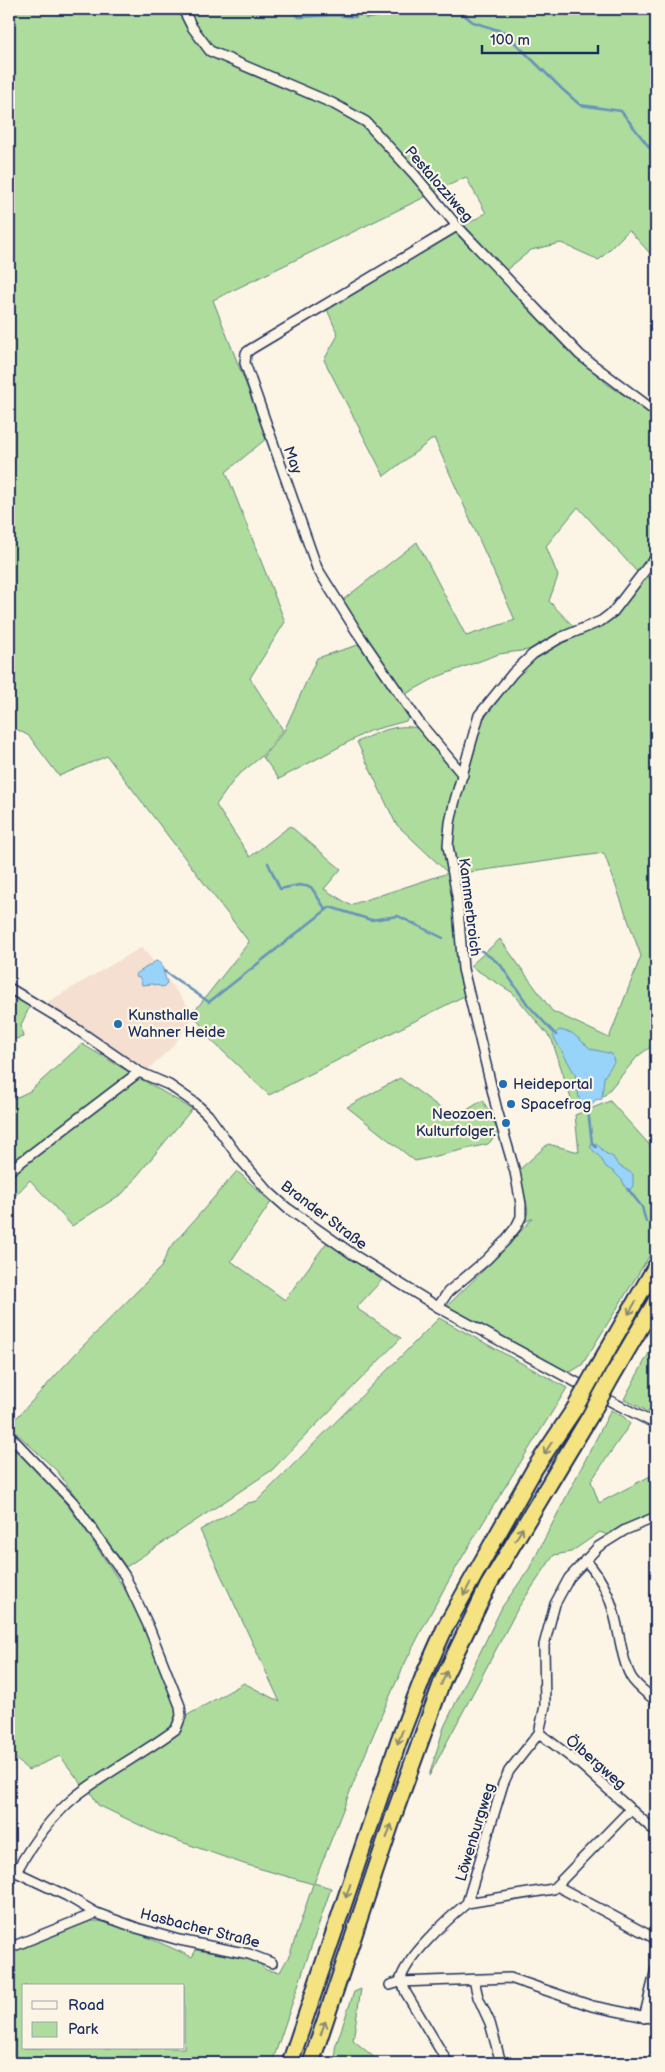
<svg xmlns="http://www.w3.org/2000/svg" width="665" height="2072" font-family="'Balsamiq Sans',sans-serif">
<rect width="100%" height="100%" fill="#fcf5e5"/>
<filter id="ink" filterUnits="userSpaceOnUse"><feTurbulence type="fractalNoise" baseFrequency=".02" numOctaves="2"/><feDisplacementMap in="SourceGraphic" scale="10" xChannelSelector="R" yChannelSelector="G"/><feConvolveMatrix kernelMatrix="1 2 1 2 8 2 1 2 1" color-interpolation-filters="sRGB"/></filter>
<g filter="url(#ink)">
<path fill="#f5dfd0" d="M142 947 195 1015 173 1046 148 1070 46 1003Z"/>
<g fill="#addc9c" stroke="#64867d" fill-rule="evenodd">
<path d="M9 9H656V260L629 230 599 260 561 243 531 250 500 275 607 384 656 416V552L638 573 578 507 546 546 558 576 549 601 574 627 535 649 499 654 437 677 404 695 344 605V599L417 542 466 636 515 620 434 438 384 476 324 360 338 335 326 307 486 213 466 177 213 300 267 438 226 472 285 622 250 678 283 730 262 756 236 777 216 805 250 857 290 826 341 869 324 889 350 905 448 873 396 824 357 742C375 733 397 723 417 728L468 774 483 720 524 667 539 654 625 603 646 576 656 583V1043L638 1056 605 1095 573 1105 552 1040 513 993 470 966 500 939 552 1011 609 1038 641 956 604 853 456 874 466 995 269 1095 210 1039 193 1013 249 942 107 756 59 776 29 736 9 725Z"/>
<path d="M361 644 388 682 409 717 406 721 369 731 279 779 263 757 284 731 317 658Z"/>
<path d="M9 995 30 1006 21 1025 23 1037 9 1041Z"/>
<path d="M82 1044 192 1109 123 1193 72 1226 30 1180 9 1202V1101L30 1091Z"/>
<path d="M400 1078 454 1118 483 1100 499 1133 488 1144 415 1161 347 1107Z"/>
<path d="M610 1101 656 1152V1245L582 1365 569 1373 447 1306 491 1263 533 1218 525 1222 528 1211 519 1170 548 1144 579 1152 575 1115Z"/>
<path d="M237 1171 271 1202 231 1261 285 1300 327 1242 382 1280 356 1308 401 1338 272 1470 126 1567 57 1471 9 1426 79 1350 161 1267 169 1249Z"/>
<path d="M439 1318 567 1388C512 1477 453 1565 407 1659 372 1732 344 1808 314 1883L331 1888 272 2063H9V1953C32 1944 71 1922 95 1921 116 1921 171 1948 192 1957L196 1950 255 1959 266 1970 280 1972 290 1954 313 1884 244 1864 156 1833 98 1805 90 1791 173 1735 180 1727 186 1716 244 1683 280 1702 200 1530 248 1503 257 1501ZM24 1986H184V2048H24Z"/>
<path d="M656 1340V1416L624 1399Z"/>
<path d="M611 1410 624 1417 630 1424 591 1481 599 1503 656 1473V1511L607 1535 600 1532 571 1552 554 1555 518 1608 429 1776 444 1727 502 1607 529 1569Z"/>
<path d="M9 1443 45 1477 78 1519 130 1597 170 1685 177 1713 173 1726 161 1738 83 1786 60 1756 28 1770 9 1753Z"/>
<path d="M361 1989 353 2040 381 2063H333L336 2053 335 2048 354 1992Z"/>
</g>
<g fill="#98d4f9" stroke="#6692bb">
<path d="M156 961 161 963 167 983 163 987 152 984 142 985 140 978 136 977V974Z"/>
<path d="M559 1030 572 1033 591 1049 612 1054 614 1062 604 1077 602 1099 595 1100 592 1105 580 1104 575 1074 553 1036Z"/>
<path d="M596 1143 605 1153 613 1157 618 1165 633 1174V1186L628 1192 622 1180 614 1172 606 1167 600 1157 590 1147Z"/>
</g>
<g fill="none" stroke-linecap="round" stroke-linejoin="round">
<g stroke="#6692bb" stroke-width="2.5">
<path d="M290 9 299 17 334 15 356 17"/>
<path d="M452 9 463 14 473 22 504 32 562 89 580 105 621 111 656 156"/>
<path d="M366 18C373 17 383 17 385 9"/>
<path d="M268 863 280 889 299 885 311 887 326 910"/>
<path d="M469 954 479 949 500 964 528 1005 556 1035"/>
<path d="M164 971 209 1002 330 907 371 920 398 916 443 938"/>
<path d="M587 1102 592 1143 596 1147"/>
<path d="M628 1189 642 1207 646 1222"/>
</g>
<defs>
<g id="street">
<path d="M183 9 192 27 210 51 332 103 366 122 414 174 457 226 580 355 656 412"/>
<path d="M457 226 251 349 246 353 245 363 317 568 357 632 418 721 463 775"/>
<path d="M9 988 69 1024 139 1072 169 1085 195 1103 208 1115 240 1159 269 1192 287 1208 354 1255 438 1307 616 1404 656 1424"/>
<path d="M9 1171 139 1072"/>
<path d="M438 1307 448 1292 486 1260 505 1241 516 1227 521 1217V1204L515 1172 497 1110 463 969 457 896 448 846 450 823 454 804 479 715 513 673 533 654 560 638 601 621 613 612 649 565 656 558"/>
<path d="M9 1435 73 1502 125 1576 148 1625 180 1706 181 1716 176 1729C144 1753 108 1771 76 1796 52 1816 31 1845 16 1872"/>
<path d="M585 1560C606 1582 614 1607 619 1636 622 1650 624 1665 631 1677 637 1687 647 1693 656 1701"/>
<path d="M539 1733 581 1765 656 1832"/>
<path d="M9 1873 16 1872 67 1896 96 1913 137 1928 179 1940 249 1954 272 1963"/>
<path d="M557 1886 656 1939"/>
<path d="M467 1903 553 1889 630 1810"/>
<path d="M9 1948 96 1913"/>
<path d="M474 1980 478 1997 490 2023 501 2063"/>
<path d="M400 1982C404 1959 449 1918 467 1903L503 1784 509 1771 539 1733 545 1706 544 1645 555 1604 569 1578 598 1547 625 1530 656 1517"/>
<path d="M402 1982 406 1993 448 2063"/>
<path d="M390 1985 400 1982 510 1978 592 2006 656 2019"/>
<path d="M644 2018 656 1969"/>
</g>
<g id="highway">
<path d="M596 1370 656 1266"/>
<path d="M611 1378 656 1301"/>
<path d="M290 2063 399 1740 424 1675 445 1628 470 1583 535 1468 575 1408"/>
<path d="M311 2063 396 1809 443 1679 488 1586 590 1416"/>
</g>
</defs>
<use href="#street" stroke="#1b2f5e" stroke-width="12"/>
<use href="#highway" stroke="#1b2f5e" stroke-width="19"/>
<use href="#street" stroke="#fcf5e5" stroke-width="9"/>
<use href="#highway" stroke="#f5e382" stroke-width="15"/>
<defs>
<g id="highway-bridge">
<path d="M575 1408 596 1370"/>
<path d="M590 1416 611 1378"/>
</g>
</defs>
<use href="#highway-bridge" stroke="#1b2f5e" stroke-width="19" stroke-linecap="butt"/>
<use href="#highway-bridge" stroke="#f5e382" stroke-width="15"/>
</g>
<defs><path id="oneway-shaft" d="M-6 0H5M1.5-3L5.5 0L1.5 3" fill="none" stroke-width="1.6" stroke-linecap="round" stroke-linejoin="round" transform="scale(1.25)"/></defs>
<g stroke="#888970">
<use href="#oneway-shaft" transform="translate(632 1308) rotate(120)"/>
<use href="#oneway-shaft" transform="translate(548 1448) rotate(123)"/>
<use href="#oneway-shaft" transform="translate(519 1534) rotate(-59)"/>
<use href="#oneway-shaft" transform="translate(467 1589) rotate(118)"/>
<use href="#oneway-shaft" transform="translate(444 1678) rotate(-67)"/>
<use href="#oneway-shaft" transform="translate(400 1737) rotate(111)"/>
<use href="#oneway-shaft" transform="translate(389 1831) rotate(-71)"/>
<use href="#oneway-shaft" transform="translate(348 1891) rotate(109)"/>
<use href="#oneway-shaft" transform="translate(323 2028) rotate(-71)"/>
</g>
</g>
<g fill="#1f6fb2" stroke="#fcf5e5" stroke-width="2">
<circle cx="118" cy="1024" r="5"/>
<circle cx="503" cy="1084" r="5"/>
<circle cx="511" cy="1104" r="5"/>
<circle cx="506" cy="1123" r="5"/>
</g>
<g text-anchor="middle" stroke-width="4.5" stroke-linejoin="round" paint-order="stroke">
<g font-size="15" fill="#1b2f5e" stroke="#fcf5e5">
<text transform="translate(439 184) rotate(49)" y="5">Pestalozziweg</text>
<text transform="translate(293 460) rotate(70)" y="5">May</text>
<text transform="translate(470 907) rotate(83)" y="5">Kammerbroich</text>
<text transform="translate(324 1215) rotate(37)" y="5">Brander Straße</text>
<text transform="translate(596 1762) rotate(41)" y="5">Ölbergweg</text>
<text transform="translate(475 1832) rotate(-73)" y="5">Löwenburgweg</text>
<text transform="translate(200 1928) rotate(14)" y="5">Hasbacher Straße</text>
</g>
<g font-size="15" fill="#1b2f5e" stroke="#fcf5e5" text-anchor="start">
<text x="128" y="1020">Kunsthalle<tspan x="128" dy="17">Wahner Heide</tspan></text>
<text x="513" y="1089">Heideportal</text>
<text x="521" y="1109">Spacefrog</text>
<text x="496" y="1119" text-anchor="end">Neozoen.<tspan x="496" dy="17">Kulturfolger.</tspan></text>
</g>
</g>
<rect width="665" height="2072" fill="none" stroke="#fcf5e5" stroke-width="30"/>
<rect x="15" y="15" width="635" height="2042" fill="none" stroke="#1b2f5e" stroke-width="2" filter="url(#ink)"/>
<rect x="22" y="1984" width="162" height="65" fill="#fcf5e5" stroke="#a2a6af"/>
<rect x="32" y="2001" width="25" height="8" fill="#fcf5e5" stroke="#a2a6af"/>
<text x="68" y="2010" font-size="15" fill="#1b2f5e">Road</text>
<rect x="32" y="2022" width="25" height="15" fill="#addc9c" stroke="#a2a6af"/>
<text x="68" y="2034" font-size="15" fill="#1b2f5e">Park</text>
<path d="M482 45v8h116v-8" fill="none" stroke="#1b2f5e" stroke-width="2.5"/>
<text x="490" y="45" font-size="15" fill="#1b2f5e" stroke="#fcf5e5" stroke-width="4" paint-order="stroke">100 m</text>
</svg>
